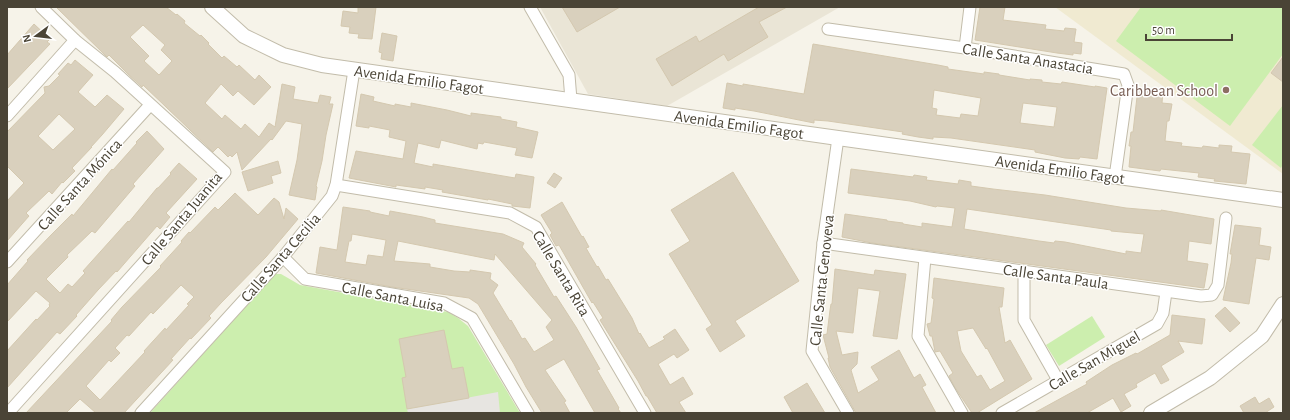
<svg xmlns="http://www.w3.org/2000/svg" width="1290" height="420" font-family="'Alegreya Sans',sans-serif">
<rect width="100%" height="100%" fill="#f6f3e9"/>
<path fill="#eae5d6" d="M540 7H840L667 106 588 94Z"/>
<path fill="#f0ead1" d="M1055 7H1283V174Z"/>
<g fill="#cceeae">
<path d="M1141 7H1283V54L1230 126 1116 41Z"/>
<path d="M1283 105V164L1281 168 1252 145Z"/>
<path d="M275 274H281L300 285 448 312 458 318 468 326 520 413H150Z"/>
<path d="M1092 316 1105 337 1059 366 1046 345Z"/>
</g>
<path fill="#e7e5e1" d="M498 392 500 413H408L407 409Z"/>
<g fill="#d9d0bd" stroke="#d4c8af" fill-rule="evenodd">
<path d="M56 7H166L176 15 177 14 185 21 184 23 200 36 201 35 209 43 208 44 222 58 224 56 237 67 239 65 255 80 259 75 271 87 254 105 238 91 233 96 221 84 205 103 222 119 225 115 241 129 245 124 259 137 269 123 275 127 282 84 295 87 293 99 318 103 320 95 331 97 329 104H333L326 135 322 161 316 186 317 187 315 200 289 195 297 160 302 124 286 121 272 140 271 139 242 170 237 152 232 157 230 155 228 157 218 147 213 152 143 85 142 87 128 74 109 55 107 57ZM143 25 165 45 161 50 172 61 159 75 144 61 149 56 130 37Z"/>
<path d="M358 7H376L372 39 358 38 359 34 349 33 350 27 341 26 343 11 358 13Z"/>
<path d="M562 7H620L577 32Z"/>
<path d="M759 7H787L759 22 768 37 728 61 724 54 672 86 656 59 696 36 699 42Z"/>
<path d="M980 7H1005L1003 20 1046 25 1045 29 1064 31 1065 28 1076 29 1074 42 1082 43 1081 54 1073 53V55L1057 53 975 40Z"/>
<path d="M34 24 50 39 47 42 50 44 7 89V55Z"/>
<path d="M382 33 397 36 393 61 381 59 382 53 379 52Z"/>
<path d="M813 44 938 65 948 67V69L984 74V72L999 74V75L1030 80V79L1042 80V82L1061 84 1062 82 1095 87V86L1107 88 1097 159 1080 157 1079 159 1065 158 1035 152V150L951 138 933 137V139L918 137 902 134 903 132 828 121 814 120V123L754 111 735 108V110L723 108 727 83 743 86V84L804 94ZM934 90 981 98 978 116 961 114 960 118 936 115 937 109 932 108ZM1023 103 1057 107 1054 127 1020 123Z"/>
<path d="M1283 57V82L1271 73Z"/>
<path d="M75 60 93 75 78 92 95 107 107 95 124 109 102 135 91 147H92L72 168 75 171 63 183 62 182 52 194 49 191 26 213 29 216 7 241V201L24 183 7 166V132L45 93 44 87 49 86 60 75 58 74 68 63 71 65ZM59 114 75 129 53 150 38 136Z"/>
<path d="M1138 88 1163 91 1162 103 1172 104 1169 121H1167L1165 141 1182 143 1181 146 1202 148 1203 146 1219 148V145L1232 146 1231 152 1250 154 1246 184 1214 181 1215 179 1198 177 1199 173 1161 169 1160 171 1129 167 1131 146H1129L1131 132H1133Z"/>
<path d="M361 94 374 97 373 101 395 106V104L411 107V103L447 110 471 116V113L501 117V119L517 122 516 127 538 132 532 158 515 155 517 148 484 142 483 144 478 143 477 149 441 140 439 148 418 143 414 163 433 167V164L515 178 516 174 534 177 530 208 512 206V204L488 199V200L442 192 443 190 425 187V189L396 185V187L349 178 356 151 403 159 406 141 389 137 390 130 369 126V128L356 126Z"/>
<path d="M147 131 164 149 133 184 135 186 95 233 92 231 67 255 68 257 46 279 60 293 68 284 72 287 85 273 83 271 128 221 129 222 157 188H158L171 174 170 173 179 163 197 179 166 213 170 217 160 229 157 226 117 272 116 271 98 290 76 315 77 316 60 334 57 332 7 388V351L36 319 37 320 50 306 49 305 50 303 36 291 7 322V285L28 261 27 260 51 235 72 214 73 216 112 169 113 170 137 143 136 142Z"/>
<path d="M278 161 281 173 271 176 273 183 248 191 242 172Z"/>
<path d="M851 169 913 177 914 175 927 177 926 180 958 184 959 180 971 182V186L993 189 1045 195 1126 208 1161 211V210L1214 219 1211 244 1189 241 1187 261 1208 264 1204 288 872 243 842 237 845 214 887 220V221L903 223V224L922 227V223L952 227 955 208 937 206 936 207 910 201 848 193ZM967 209 1111 230V231L1144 234 1141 253 1126 251V254L1065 242 1055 241 1054 243 1039 241 964 229Z"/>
<path d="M733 172 799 281 735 321 745 336 720 352 706 329 712 325 669 254 690 241 671 210Z"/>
<path d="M554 173 562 178 555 188 547 183Z"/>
<path d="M235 193 258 215 274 198 279 202 284 219 286 208 298 219 266 257 221 303 209 316 211 318 191 339 190 338 171 359 173 360 124 413H96L80 399 66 413H26L112 321 111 320 122 307 161 267 160 266 182 242 181 241 189 232 190 233 215 207 218 210ZM181 285 194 297 187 304 189 305 166 330 165 328 144 351 145 352 100 400 86 386 109 360 111 362 120 353 115 348 127 335 129 336 151 312 153 314Z"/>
<path d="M562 202 582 237 583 236 589 247 586 248 597 267 598 266 606 280 608 279 632 318 639 334 640 333 649 348 665 339 663 337 675 329 689 350 677 358 674 354 658 364 670 385 683 377 693 394 679 402 686 413H657L647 396H646L638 381 600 320 603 318 593 302 592 303 559 245 556 246 550 235 552 233 541 215Z"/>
<path d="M343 207 370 211V212L389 216 390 211 423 217 435 220V223L503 234 524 243 522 247 536 264 535 265 554 297 556 296 576 327 600 369 597 370 619 408 618 409 621 413H595L564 359 545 370 566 401 564 402 570 413H542L526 387 514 364 478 304 469 298 392 287 316 273 320 247 337 250ZM352 234 386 240 383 257 368 255 366 265 345 262 349 241H351ZM398 241 494 260 495 254 552 320 546 327 554 340 534 352 525 338 522 339 511 320 510 321 493 293 498 285 490 279 491 273 470 270V272L454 271 430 267V264L394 261Z"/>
<path d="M1235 225 1261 228 1259 245 1271 247 1269 260 1256 258 1249 304 1223 300 1231 263 1232 254H1230Z"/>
<path d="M835 269 874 275 875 270 906 274 897 339 873 336 880 291 858 288 853 333 836 331 842 355 858 352 857 364 851 370 858 393 879 380 871 367 899 350 914 378 920 374 926 385 922 387 936 413H856L830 367 828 358H829L823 335 827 334 830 310 831 304H832Z"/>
<path d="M934 278 1004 288 1002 307H999L1005 343 1010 340 1032 379 977 413H972L954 386 949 376 953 373 940 351 935 352 932 336H930L927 324 931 323 934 299 932 298ZM973 328 986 349 987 348 1005 381 990 390 981 375 977 377 961 351 957 331Z"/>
<path d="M1225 307 1240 323 1230 332 1215 316Z"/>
<path d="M1172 315 1205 319 1202 344 1178 341 1184 352 1161 366 1169 380 1161 384 1155 373 1136 384 1137 387 1124 394 1131 406 1121 412 1113 398 1087 413H1034L1087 384 1086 382 1112 365 1136 353 1137 354 1170 335Z"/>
<path d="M444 330 452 369 463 367 469 398 407 409 402 378 406 377 399 339Z"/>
<path d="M807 383 825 413H793L784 397Z"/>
<path d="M1255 397 1259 404 1269 398 1274 407 1265 413H1244L1240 406Z"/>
</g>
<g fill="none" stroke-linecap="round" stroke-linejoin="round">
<defs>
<g id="minor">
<path d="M530 7 569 75 571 100"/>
<path d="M828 29 965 48 1124 74 1128 85 1115 177"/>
<path d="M965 48 970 7"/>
<path d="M7 116 75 40"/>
<path d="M838 138 823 243 812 351 848 413"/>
<path d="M336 185 510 213 536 227 645 413"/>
<path d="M823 243 1201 296 1212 295 1218 285 1226 218"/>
<path d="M283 257 305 279 444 303 472 318 528 413"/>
<path d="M925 258 918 336 962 413"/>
<path d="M7 262 150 105"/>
<path d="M1024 272V320L1058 380"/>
<path d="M8 413 225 172 115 72 75 40 41 7"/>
<path d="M141 413 283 257 332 196 336 185 354 70"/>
<path d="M1002 413 1157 324 1163 313 1166 292"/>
</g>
<g id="tertiary">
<path d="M212 7 244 36 283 55 322 65 838 138 1283 200"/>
<path d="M1151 413 1210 378 1262 336 1283 304"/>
</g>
</defs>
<use href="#minor" stroke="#c2bcaa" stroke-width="13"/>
<use href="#tertiary" stroke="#c2bcaa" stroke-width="16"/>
<use href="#minor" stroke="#fff" stroke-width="11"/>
<use href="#tertiary" stroke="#fff" stroke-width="14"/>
</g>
<circle fill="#8d6e63" stroke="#fff" stroke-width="1.5" cx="1226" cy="90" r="4"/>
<g text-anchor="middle" stroke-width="3" stroke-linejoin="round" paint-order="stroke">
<g font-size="16" fill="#4a4436" stroke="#fff">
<text transform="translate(1028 58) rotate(9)" y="6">Calle Santa Anastacia</text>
<text transform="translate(419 79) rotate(8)" y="6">Avenida Emilio Fagot</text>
<text transform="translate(739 124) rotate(8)" y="6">Avenida Emilio Fagot</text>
<text transform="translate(1060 169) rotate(8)" y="6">Avenida Emilio Fagot</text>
<text transform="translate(79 184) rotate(-48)" y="6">Calle Santa Mónica</text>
<text transform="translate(181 218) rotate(-50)" y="6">Calle Santa Juanita</text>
<text transform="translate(280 257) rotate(-49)" y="6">Calle Santa Cecilia</text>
<text transform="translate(562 273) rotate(59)" y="6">Calle Santa Rita</text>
<text transform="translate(1056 276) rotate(8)" y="6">Calle Santa Paula</text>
<text transform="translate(821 280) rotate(-84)" y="6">Calle Santa Genoveva</text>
<text transform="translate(393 296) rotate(11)" y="6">Calle Santa Luisa</text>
<text transform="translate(1094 360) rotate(-30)" y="6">Calle San Miguel</text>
</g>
<g font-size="16" fill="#785e54" stroke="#fff" text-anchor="end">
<text x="1218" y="96">Caribbean School</text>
</g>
</g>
<rect width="1290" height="420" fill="none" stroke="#4a4436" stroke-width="16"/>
<g transform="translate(36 36) rotate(255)" stroke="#ffffff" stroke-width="3" paint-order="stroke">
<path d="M0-3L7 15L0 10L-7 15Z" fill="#4a4436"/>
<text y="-6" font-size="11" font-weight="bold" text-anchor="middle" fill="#4a4436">N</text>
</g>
<path d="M1146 34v6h86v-6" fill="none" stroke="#4a4436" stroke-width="2"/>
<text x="1152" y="34" font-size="12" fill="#4a4436" stroke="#ffffff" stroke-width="3" paint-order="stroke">50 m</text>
</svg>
